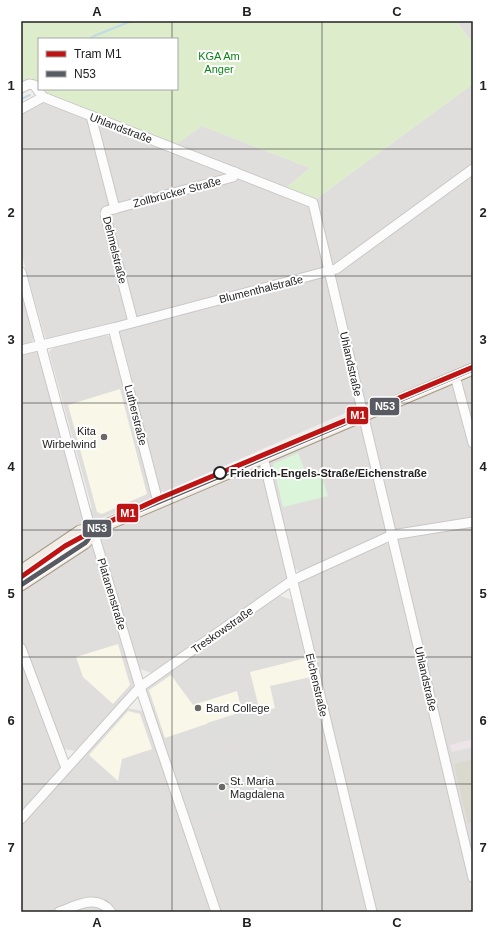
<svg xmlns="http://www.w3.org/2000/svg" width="494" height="933" font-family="Arial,sans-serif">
<rect width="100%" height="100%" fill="#f0eeeb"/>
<g fill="#dfdedc">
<path d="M456 21H473V43Z"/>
<path d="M473 84V166L336 265 332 264 316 199Z"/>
<path d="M42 101 88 118 110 207 100 211 99 214 128 318 123 321 48 339 45 337 21 252V112Z"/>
<path d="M94 121 231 173 119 206Z"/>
<path d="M202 126 310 168 283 190 174 146Z"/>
<path d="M473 172V362L369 406 365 405 335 277 337 274Z"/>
<path d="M238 177 309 204 323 266 320 269 137 317 135 316 110 214Z"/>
<path d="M321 277 326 278 327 280 357 408 164 492 159 491 125 351 122 350 118 331 119 330Z"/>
<path d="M21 292 34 337 31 344 21 346Z"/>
<path d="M104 334 110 337 152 495 150 499 148 500 94 521 92 520 89 514 92 508 49 352 53 348Z"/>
<path d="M36 351 39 352 41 356 39 358 84 521 81 526 63 538 61 537 56 541V543L46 550 44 548 21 564V355Z"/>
<path d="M473 374V859L369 422 370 419Z"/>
<path d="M360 423 362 424 386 532 383 535 302 572 299 571 293 567 269 462 270 460Z"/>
<path d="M258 466 262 469 287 578 152 673 140 669 99 538 100 535 102 532Z"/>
<path d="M91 543 93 544 135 686 75 751 63 749 21 639V588Z"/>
<path d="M384 543 388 544 391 548 473 897V912H376L298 585 300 581Z"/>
<path d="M278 595 292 600 368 912H220L145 689Z"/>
<path d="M21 663 61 768 21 812Z"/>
<path d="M126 708 143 711 211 912H113L85 901 54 912H21V825Z"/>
<path d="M90 903 109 912H63Z"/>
</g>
<path fill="#ede4e9" d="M473 739V747L452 752 450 745Z"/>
<g fill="#f8f7e8">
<path d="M120 389 147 494 102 514 97 512 68 405Z"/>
<path d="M118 644 130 685 113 704 83 677 76 657Z"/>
<path d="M306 658 311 677 270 686 275 708 260 712 250 672Z"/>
<path d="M171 675 193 705 237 691 242 712 165 738 149 690Z"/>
<path d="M128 711 140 714 152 749 122 759 118 781 89 755Z"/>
</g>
<g fill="#dededc">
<path d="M242 712H260L263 727 214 744 207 723Z"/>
<path d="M268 748 278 792 194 821 179 778Z"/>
</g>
<path fill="#d9d9cd" d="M473 759V822L468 824 454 764Z"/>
<path fill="#ddeccb" d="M21 21H456L473 43V84L316 199 312 200 283 190 310 168 202 126 174 146 44 96 39 89H177V39H39V89L31 77 23 82 21 79Z"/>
<path fill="#daf5da" d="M298 453 308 479 322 476 328 496 283 507 273 464Z"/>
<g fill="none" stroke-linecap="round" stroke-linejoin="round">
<g stroke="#bfdbe3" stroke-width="2">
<path d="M90 39 94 36 129 22 136 21"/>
<path d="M21 99 30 95"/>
</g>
<defs>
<g id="minor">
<path d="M21 88 29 84 34 85 43 97 313 203 473 878"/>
<path d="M21 109 43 97"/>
<path d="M91 116 115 209"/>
<path d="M21 272 88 520 96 541 140 687 216 912"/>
<path d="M133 322 105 214 106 211 233 177 235 172"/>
<path d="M113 328 158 502"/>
<path d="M21 350 113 328 336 269 473 169"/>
<path d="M455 376 473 443"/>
<path d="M263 457 372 912"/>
<path d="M21 648 66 768"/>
<path d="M21 819 140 687 293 580 392 535 473 522"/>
<path d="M59 912C76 906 97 893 111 912"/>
</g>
<g id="major">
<path d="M21 571 80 531 85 530 92 531 473 369"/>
<path d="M21 585 85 543 89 539 92 531"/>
</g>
</defs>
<use href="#minor" stroke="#c9c8c7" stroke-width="11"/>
<use href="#major" stroke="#a79c86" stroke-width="13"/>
<use href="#minor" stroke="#fdfcfc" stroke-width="9"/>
<use href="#major" stroke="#f3ede7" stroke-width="11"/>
<defs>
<path id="bus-1" d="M21 585 85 543C91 537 90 532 99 527L473 369"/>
</defs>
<use href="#bus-1" stroke="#fff" stroke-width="8"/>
<use href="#bus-1" stroke="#595b62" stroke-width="5"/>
<defs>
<path id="tram-1" d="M21 577 65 546 113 520 158 499 473 367"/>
</defs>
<use href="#tram-1" stroke="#fff" stroke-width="8"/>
<use href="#tram-1" stroke="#be1414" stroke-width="5"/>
</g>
<path fill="none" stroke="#222" stroke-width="1" stroke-opacity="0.55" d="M172 21V39M322 21V912M172 89V912M21 149H473M21 276H473M21 403H473M21 530H473M21 657H473M21 784H473"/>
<g fill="#6a6968" stroke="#fff" stroke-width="1.5">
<circle cx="104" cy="437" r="4"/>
<circle cx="198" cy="708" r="4"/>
<circle cx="222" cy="787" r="4"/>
</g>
<circle fill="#fff" stroke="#222" stroke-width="2" cx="220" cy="473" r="6"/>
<g text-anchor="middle" stroke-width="4" stroke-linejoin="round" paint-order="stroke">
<g font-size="11" fill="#0c8416" stroke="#fff">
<text x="219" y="60">KGA Am<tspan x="219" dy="13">Anger</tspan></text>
</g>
<g font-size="11" fill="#222" stroke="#fff">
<text transform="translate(121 128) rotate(21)" y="4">Uhlandstraße</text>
<text transform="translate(177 192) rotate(-15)" y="4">Zollbrücker Straße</text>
<text transform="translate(115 250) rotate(76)" y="4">Dehmelstraße</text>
<text transform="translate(261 289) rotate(-14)" y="4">Blumenthalstraße</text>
<text transform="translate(351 364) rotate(77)" y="4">Uhlandstraße</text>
<text transform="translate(136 415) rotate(76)" y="4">Lutherstraße</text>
<text transform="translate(112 594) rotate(73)" y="4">Platanenstraße</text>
<text transform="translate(222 630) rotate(-35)" y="4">Treskowstraße</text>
<text transform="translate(426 679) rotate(77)" y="4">Uhlandstraße</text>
<text transform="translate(317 685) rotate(77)" y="4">Eichenstraße</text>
</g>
<g font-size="11" fill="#222" stroke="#fff" text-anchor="start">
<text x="96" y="435" text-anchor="end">Kita<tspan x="96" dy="13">Wirbelwind</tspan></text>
<text x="206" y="712">Bard College</text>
<text x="230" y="785">St. Maria<tspan x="230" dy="13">Magdalena</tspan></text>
</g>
<g font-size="11" font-weight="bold" fill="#222" stroke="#fff" text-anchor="start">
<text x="230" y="477">Friedrich-Engels-Straße/Eichenstraße</text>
</g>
</g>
<g stroke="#fff" stroke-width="1.5">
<rect x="369" y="397" width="31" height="19" rx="4" fill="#595b62"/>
<rect x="346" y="406" width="23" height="19" rx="4" fill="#be1414"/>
<rect x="116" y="503" width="23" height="20" rx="4" fill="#be1414"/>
<rect x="82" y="519" width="30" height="19" rx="4" fill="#595b62"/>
</g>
<g font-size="11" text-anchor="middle" font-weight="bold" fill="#fff">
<text x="385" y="410">N53</text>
<text x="358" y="419">M1</text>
<text x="128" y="517">M1</text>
<text x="97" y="532">N53</text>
</g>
<rect width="494" height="933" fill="none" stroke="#ffffff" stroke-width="44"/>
<rect x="38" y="38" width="140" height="52" fill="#ffffff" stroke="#a7a7a7"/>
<rect x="46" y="51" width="20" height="6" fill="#be1414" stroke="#a7a7a7"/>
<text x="74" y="58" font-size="12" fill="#222222">Tram M1</text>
<rect x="46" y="71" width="20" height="6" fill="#595b62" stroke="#a7a7a7"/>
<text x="74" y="78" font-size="12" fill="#222222">N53</text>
<rect x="22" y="22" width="450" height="889" fill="none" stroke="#222" stroke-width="1.5"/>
<g font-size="13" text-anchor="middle" font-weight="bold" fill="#222">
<text x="97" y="16">A</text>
<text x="247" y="16">B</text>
<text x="397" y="16">C</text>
<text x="11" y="90">1</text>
<text x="483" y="90">1</text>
<text x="11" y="217">2</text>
<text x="483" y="217">2</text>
<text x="11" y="344">3</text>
<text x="483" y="344">3</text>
<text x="11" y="471">4</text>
<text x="483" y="471">4</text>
<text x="11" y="598">5</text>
<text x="483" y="598">5</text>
<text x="11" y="725">6</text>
<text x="483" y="725">6</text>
<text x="11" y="852">7</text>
<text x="483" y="852">7</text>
<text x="97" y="927">A</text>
<text x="247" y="927">B</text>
<text x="397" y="927">C</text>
</g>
</svg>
